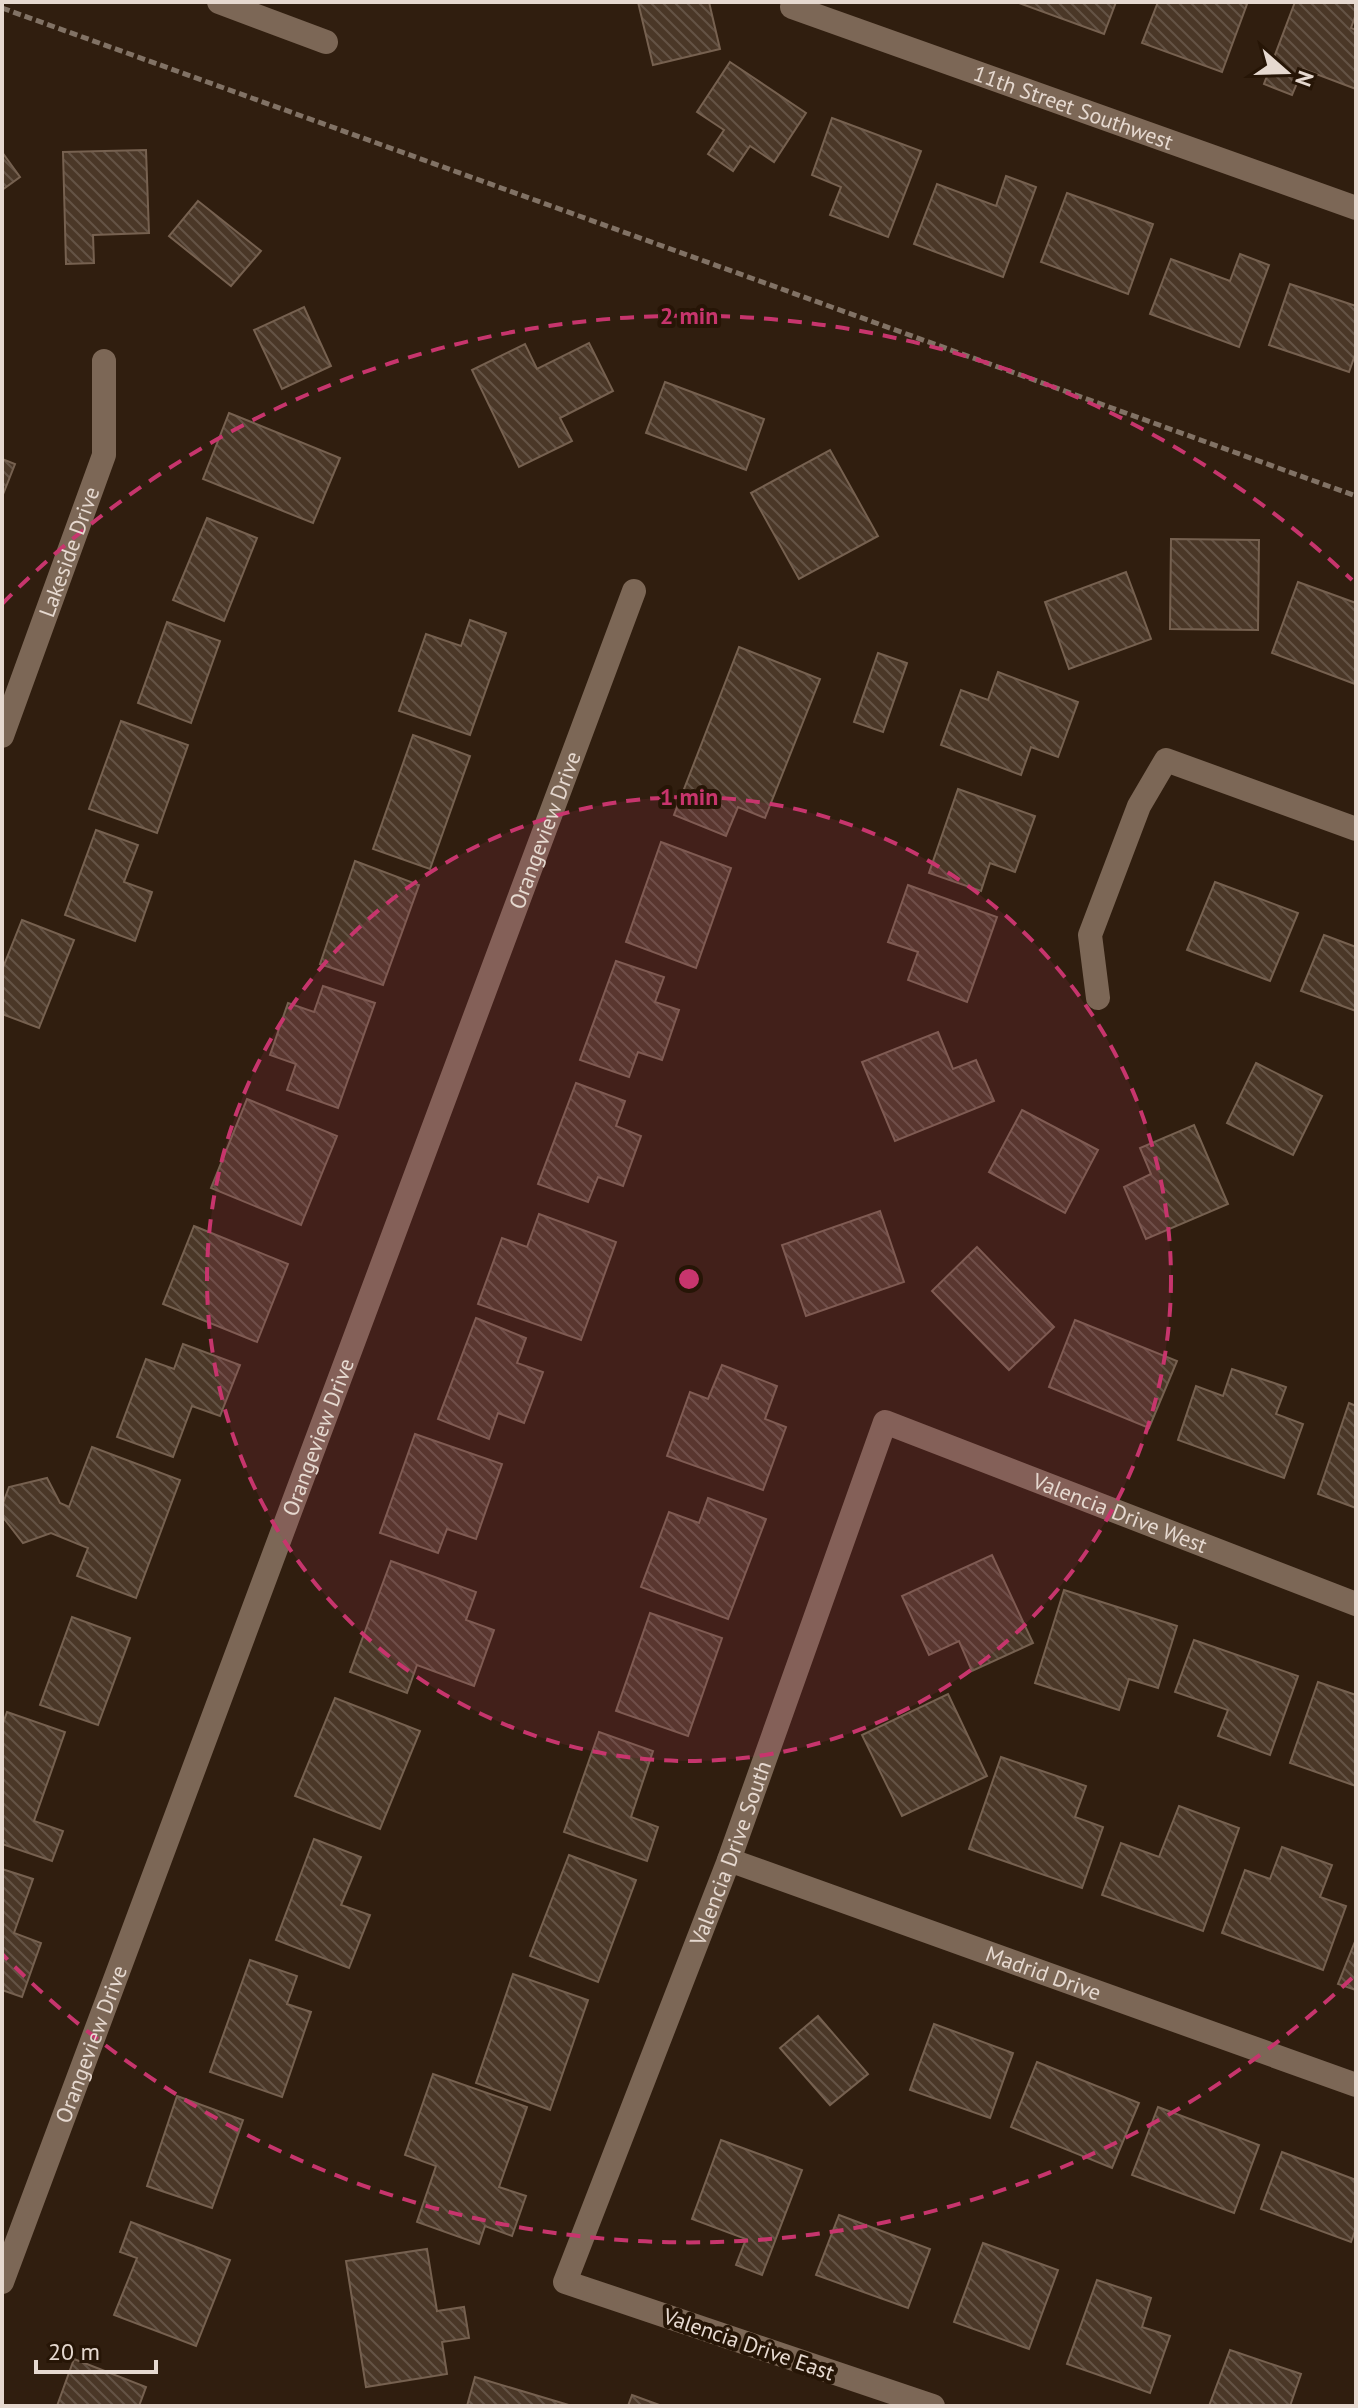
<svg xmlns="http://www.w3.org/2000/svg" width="1358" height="2408" font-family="'PT Sans',sans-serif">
<defs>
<pattern id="building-back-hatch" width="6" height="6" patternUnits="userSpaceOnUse" patternTransform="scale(2)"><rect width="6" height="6" fill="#4a3727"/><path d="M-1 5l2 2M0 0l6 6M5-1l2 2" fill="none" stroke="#645345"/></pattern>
</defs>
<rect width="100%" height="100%" fill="#301e0f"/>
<g fill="url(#building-back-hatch)" stroke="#766150" stroke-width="2">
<path d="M638 2H709L720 49 653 65Z"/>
<path d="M1016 2H1116L1104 34Z"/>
<path d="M1158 2H1241L1247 4 1222 72 1142 43Z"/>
<path d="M1295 2H1356V14L1351 28 1356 30V89L1303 69 1292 95 1264 84Z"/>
<path d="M730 62 806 113 774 162 750 146 733 171 708 154 724 130 697 112Z"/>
<path d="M832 118 921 151 888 237 830 215 841 187 812 175Z"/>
<path d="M146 150 149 233 93 235 94 263 66 264 63 152Z"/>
<path d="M2 152 20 177 2 190Z"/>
<path d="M1006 176 1036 187 1003 277 914 244 937 184 996 206Z"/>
<path d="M1067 193 1153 224 1128 294 1041 262Z"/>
<path d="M198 201 261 251 231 286 169 236Z"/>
<path d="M1240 254 1269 265 1239 347 1150 314 1171 259 1230 281Z"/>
<path d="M1290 284 1356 306V352L1349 372 1269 345Z"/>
<path d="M304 307 331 366 282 389 254 330Z"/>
<path d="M589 343 613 391 560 418 572 441 519 467 472 370 525 344 537 369Z"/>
<path d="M665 382 764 419 746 470 646 433Z"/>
<path d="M229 413 340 458 313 523 203 479Z"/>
<path d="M830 450 878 536 799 579 751 493Z"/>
<path d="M2 459 15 464 2 497Z"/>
<path d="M207 518 257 538 224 621 173 600Z"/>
<path d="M1171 539 1259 540 1258 630 1170 629Z"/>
<path d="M1126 572 1151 639 1069 669 1045 602Z"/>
<path d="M1298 582 1356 603 1355 684 1272 653Z"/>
<path d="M470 620 506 633 470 735 399 711 426 634 461 646Z"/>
<path d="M167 622 220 641 191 723 138 703Z"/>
<path d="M739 647 820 679 765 818 738 807 726 836 674 815Z"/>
<path d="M878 653 907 663 883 732 854 722Z"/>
<path d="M998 672 1078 702 1058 757 1031 747 1021 775 941 745 961 690 988 700Z"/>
<path d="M121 721 188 745 157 833 89 809Z"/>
<path d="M413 735 470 756 430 869 373 849Z"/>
<path d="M958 789 1035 816 1015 872 990 863 981 891 929 873Z"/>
<path d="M96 830 138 845 124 882 152 892 135 941 65 915Z"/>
<path d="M661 842 731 868 696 968 626 942Z"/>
<path d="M355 861 419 885 383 985 320 964Z"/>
<path d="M1215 882 1298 913 1270 981 1187 950Z"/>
<path d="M908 885 997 917 967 1002 908 980 918 952 888 942Z"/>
<path d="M22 920 74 940 39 1028 2 1014V970Z"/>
<path d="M1324 935 1356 947V1011L1301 991Z"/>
<path d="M616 961 664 977 655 1002 679 1010 662 1060 638 1052 629 1077 580 1060Z"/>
<path d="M323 986 375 1003 338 1108 287 1090 296 1064 270 1055 288 1003 314 1012Z"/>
<path d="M938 1032 953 1069 976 1060 994 1101 895 1141 862 1062Z"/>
<path d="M1256 1063 1322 1096 1293 1155 1227 1123Z"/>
<path d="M576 1083 625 1101 616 1126 641 1136 623 1186 598 1177 588 1202 538 1184Z"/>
<path d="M247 1099 337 1136 301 1225 211 1188Z"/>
<path d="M1022 1110 1098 1150 1065 1213 989 1172Z"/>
<path d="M1194 1125 1228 1204 1146 1239 1124 1187 1151 1174 1140 1148Z"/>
<path d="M880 1211 904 1282 806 1316 782 1245Z"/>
<path d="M539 1214 616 1242 581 1340 478 1304 502 1238 527 1247Z"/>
<path d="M194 1226 288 1264 257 1342 163 1304Z"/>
<path d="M977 1247 1054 1327 1009 1370 932 1291Z"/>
<path d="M476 1318 526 1338 517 1363 543 1372 524 1423 498 1413 489 1439 438 1419Z"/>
<path d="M1075 1320 1177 1361 1149 1428 1049 1387Z"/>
<path d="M183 1344 240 1365 220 1416 192 1406 173 1457 117 1437 146 1359 174 1369Z"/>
<path d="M722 1365 777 1386 765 1419 786 1427 763 1490 667 1456 690 1392 708 1399Z"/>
<path d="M1232 1369 1286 1387 1276 1414 1303 1424 1284 1478 1178 1440 1196 1386 1223 1396Z"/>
<path d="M1349 1403 1356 1406V1508L1318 1494Z"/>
<path d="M415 1434 502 1464 476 1539 447 1529 438 1553 380 1533Z"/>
<path d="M92 1447 180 1480 136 1598 77 1576 88 1548 51 1533 23 1543 2 1516V1506L9 1487 47 1478 60 1503 69 1507Z"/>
<path d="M708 1498 766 1519 728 1619 641 1587 669 1512 699 1523Z"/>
<path d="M992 1555 1033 1643 972 1671 959 1641 929 1655 902 1596Z"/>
<path d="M391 1561 476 1592 466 1620 494 1630 474 1686 417 1665 407 1693 350 1672Z"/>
<path d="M1064 1590 1177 1626 1158 1688 1129 1679 1119 1710 1035 1683Z"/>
<path d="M650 1613 722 1638 688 1736 616 1711Z"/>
<path d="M72 1617 130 1638 98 1725 40 1705Z"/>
<path d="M1194 1640 1298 1676 1270 1755 1218 1736 1228 1710 1175 1692Z"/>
<path d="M1318 1682 1356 1695V1786L1290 1763Z"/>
<path d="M948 1694 987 1776 902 1816 862 1735Z"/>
<path d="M335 1698 420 1731 380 1829 295 1796Z"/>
<path d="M7 1712 65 1732 34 1821 63 1831 52 1861 2 1844V1726Z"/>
<path d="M599 1732 653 1751 631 1817 658 1827 647 1861 564 1832Z"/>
<path d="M1001 1757 1086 1786 1075 1817 1103 1827 1082 1888 969 1849Z"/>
<path d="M1179 1806 1239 1828 1203 1931 1102 1895 1121 1843 1159 1857Z"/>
<path d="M314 1839 361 1857 341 1905 370 1915 349 1968 276 1940Z"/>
<path d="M1282 1847 1332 1865 1320 1897 1346 1906 1323 1970 1222 1933 1245 1870 1270 1879Z"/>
<path d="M569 1855 636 1880 598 1982 530 1956Z"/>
<path d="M2 1869 33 1879 14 1933 41 1943 22 1997 2 1990Z"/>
<path d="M1356 1939V1990L1338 1984Z"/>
<path d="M250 1960 297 1976 287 2004 311 2012 282 2097 210 2072Z"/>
<path d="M513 1974 588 2000 550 2110 476 2083Z"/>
<path d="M818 2016 868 2074 830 2105 780 2048Z"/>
<path d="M934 2024 1013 2053 990 2118 910 2090Z"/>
<path d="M1037 2062 1139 2103 1112 2168 1011 2127Z"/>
<path d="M433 2074 527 2107 499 2187 526 2196 512 2236 485 2226 479 2244 417 2222 436 2166 405 2155Z"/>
<path d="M177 2096 243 2120 212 2208 147 2186Z"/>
<path d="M1158 2107 1259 2145 1234 2213 1132 2175Z"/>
<path d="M721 2140 802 2170 762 2275 736 2265 746 2239 692 2219Z"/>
<path d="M1282 2152 1356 2180V2228L1351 2242 1261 2209Z"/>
<path d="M839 2215 930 2249 908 2308 816 2275Z"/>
<path d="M131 2222 230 2260 196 2346 114 2315 137 2258 120 2252Z"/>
<path d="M983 2243 1058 2270 1029 2349 954 2322Z"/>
<path d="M427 2249 437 2311 464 2307 469 2338 442 2342 447 2374 366 2387 346 2261Z"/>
<path d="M1097 2280 1151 2298 1142 2327 1170 2336 1150 2393 1067 2364Z"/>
<path d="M1230 2350 1301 2374 1290 2406H1209Z"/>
<path d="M74 2359 146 2387 139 2406H57Z"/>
<path d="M475 2377 572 2406H467Z"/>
<path d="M632 2395 662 2406H628Z"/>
</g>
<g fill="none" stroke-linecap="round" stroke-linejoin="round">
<path stroke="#817265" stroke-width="5" stroke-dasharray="8 4" stroke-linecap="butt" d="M2 8 1356 496"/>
<g stroke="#7c6756" stroke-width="24">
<path d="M219 2 326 42"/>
<path id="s1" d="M793 2 792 7 1356 208"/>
<path id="s2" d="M2 736 104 455V361"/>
<path d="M1098 998 1090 935 1139 806 1166 760 1356 829"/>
<path id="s3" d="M729 1860 1356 2085"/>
<path id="s4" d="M2 2282 634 591"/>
<path id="s5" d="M933 2406 565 2282 729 1860 885 1422 1356 1604"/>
</g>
</g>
<circle cx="689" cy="1279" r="482" fill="#c7356d" fill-opacity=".12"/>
<g fill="none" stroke="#c7356d" stroke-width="4" stroke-dasharray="14 10">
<circle cx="689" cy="1279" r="482"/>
<path d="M1352 1978A963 963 0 0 1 2 1954M2 604A963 963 0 0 1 1352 580"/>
</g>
<g text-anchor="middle" stroke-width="8" stroke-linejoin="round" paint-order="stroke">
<g font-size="22" fill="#e6d9d0" stroke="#261506">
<text dy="8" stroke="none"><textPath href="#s1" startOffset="304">11th Street Southwest</textPath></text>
<text dy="8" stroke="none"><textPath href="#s2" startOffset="196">Lakeside Drive</textPath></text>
<text dy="8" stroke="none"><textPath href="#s4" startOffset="1550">Orangeview Drive</textPath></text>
<text dy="8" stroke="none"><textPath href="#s4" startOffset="902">Orangeview Drive</textPath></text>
<text dy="8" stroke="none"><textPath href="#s5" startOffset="1558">Valencia Drive West</textPath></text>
<text dy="8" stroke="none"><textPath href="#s5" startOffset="848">Valencia Drive South</textPath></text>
<text dy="8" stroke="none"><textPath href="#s3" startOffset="334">Madrid Drive</textPath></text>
<text dy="8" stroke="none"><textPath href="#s4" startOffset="254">Orangeview Drive</textPath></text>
<text transform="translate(749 2344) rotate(19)" y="8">Valencia Drive East</text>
</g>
</g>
<circle cx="689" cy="1279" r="12" fill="#c7356d" stroke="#261506" stroke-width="4"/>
<g font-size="24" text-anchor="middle" font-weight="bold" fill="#c7356d" stroke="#261506" stroke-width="8" stroke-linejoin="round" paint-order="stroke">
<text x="689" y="324">2 min</text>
<text x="689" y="805">1 min</text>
</g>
<rect width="1358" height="2408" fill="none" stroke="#e6d9d0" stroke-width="8"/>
<g transform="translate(1286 72) rotate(110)" stroke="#261506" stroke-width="6" paint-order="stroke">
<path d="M0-6L14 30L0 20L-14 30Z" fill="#e6d9d0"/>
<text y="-12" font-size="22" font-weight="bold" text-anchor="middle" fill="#e6d9d0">N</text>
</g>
<path d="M36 2360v12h120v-12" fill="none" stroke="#e6d9d0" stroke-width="4"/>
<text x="48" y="2360" font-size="24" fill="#e6d9d0" stroke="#261506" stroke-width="6" paint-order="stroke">20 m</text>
</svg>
